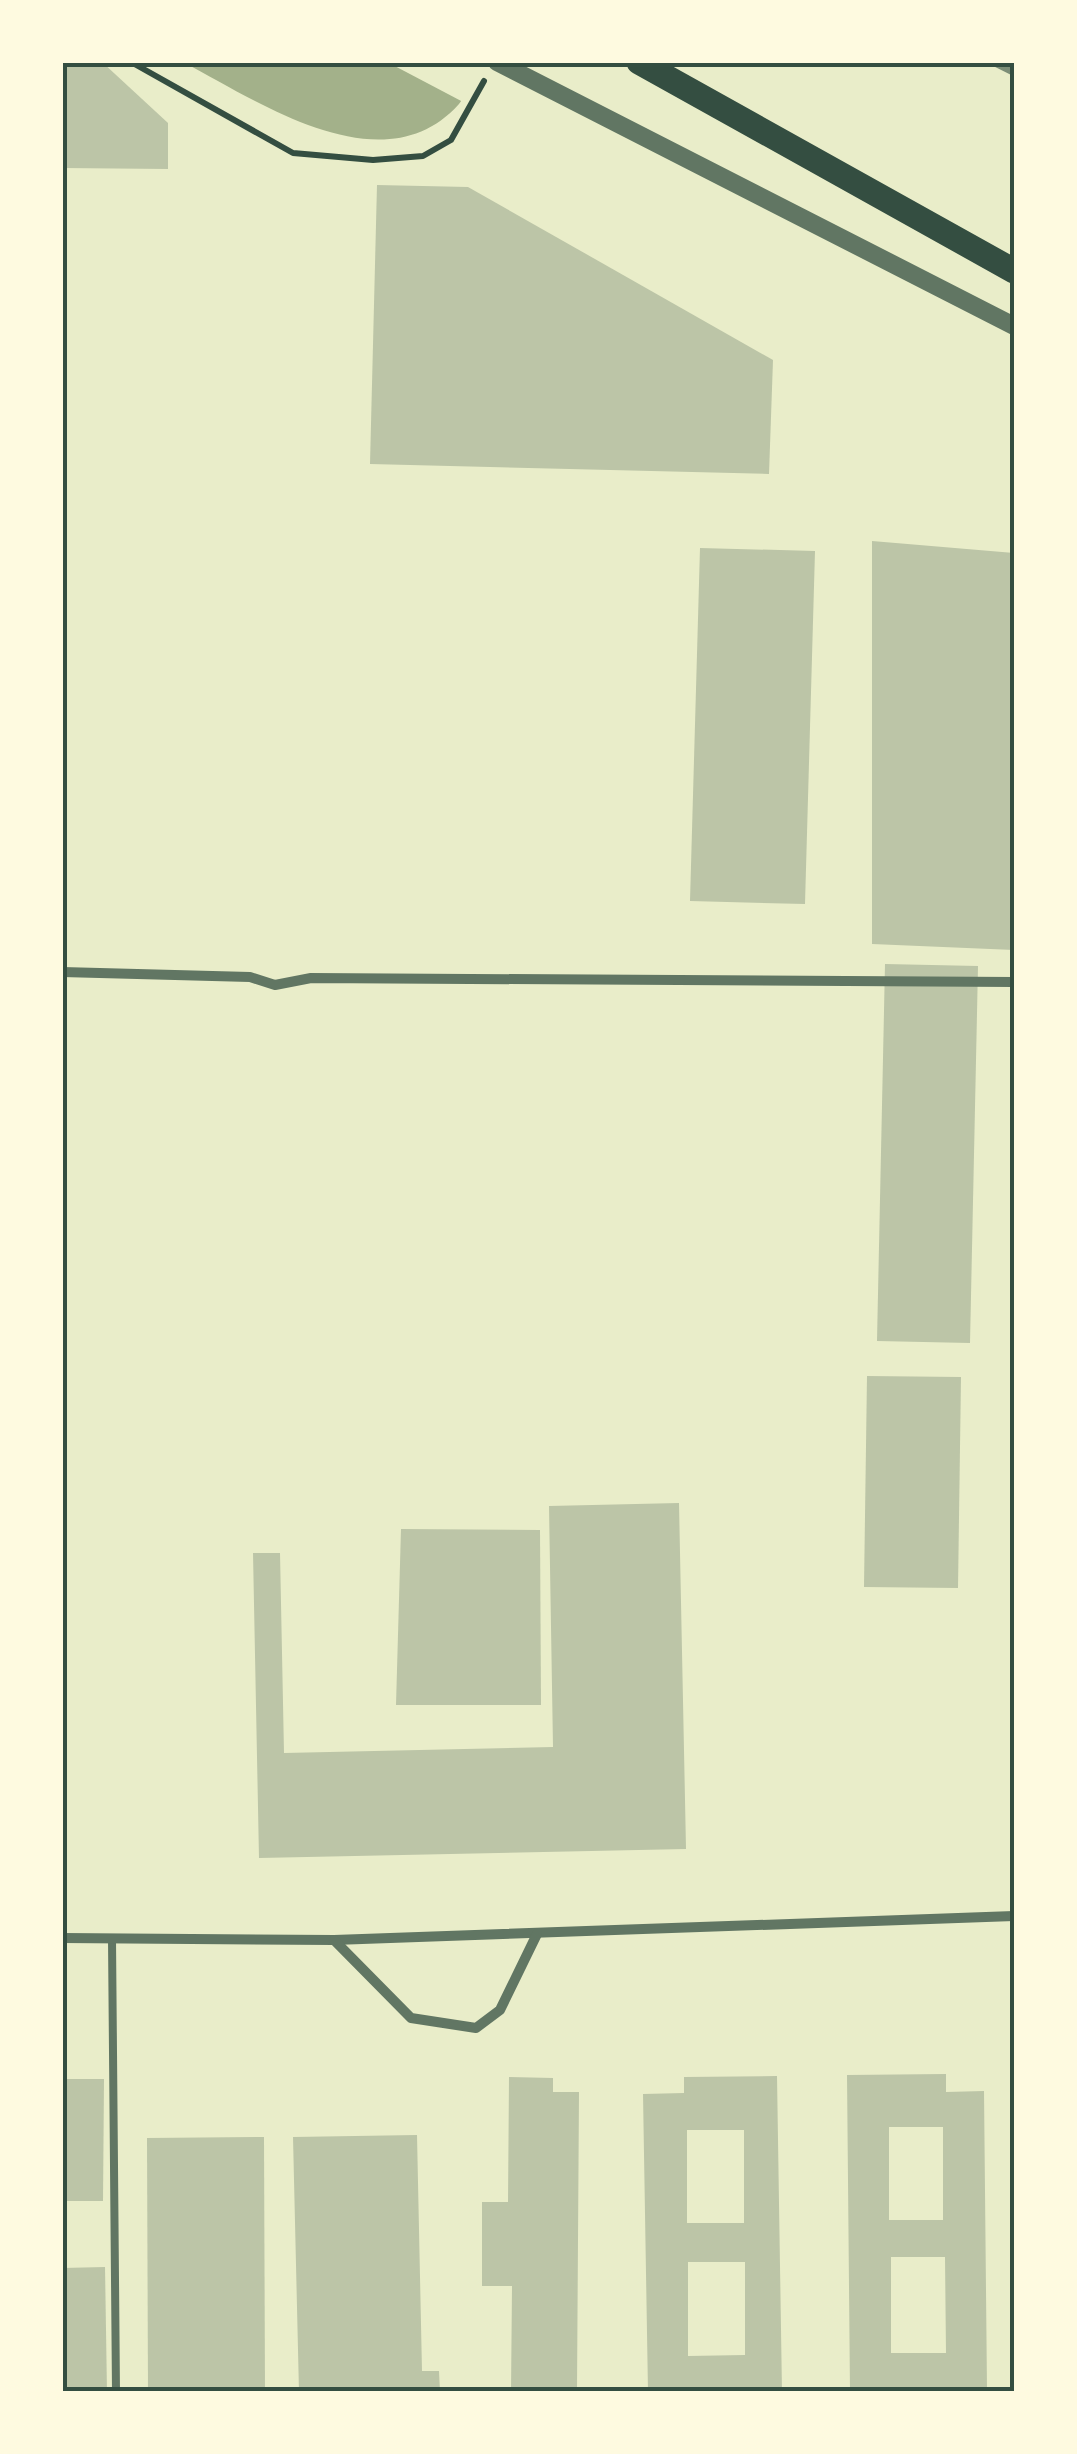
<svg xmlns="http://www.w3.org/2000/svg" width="1077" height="2454" font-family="'Exo 2',sans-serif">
<rect width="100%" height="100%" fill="#e9edc9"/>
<path fill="#a3b18a" d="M185 63H480C474 75 468 93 459 104 384 188 259 102 185 63Z"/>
<path fill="#e9edc9" d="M485 62 465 103 389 63V62Z"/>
<g fill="#bcc5a7" fill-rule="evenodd">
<path d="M62 62H102L168 123V169L62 168Z"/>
<path d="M377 185 468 187 773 360 769 474 370 464Z"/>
<path d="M872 541 1014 553V950L872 944Z"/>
<path d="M700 548 815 551 805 904 690 901Z"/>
<path d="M885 964 978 966 970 1343 877 1341Z"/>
<path d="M867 1376 961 1377 958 1588 864 1587Z"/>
<path d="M679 1503 686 1849 259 1858 253 1553H280L284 1753 553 1747 549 1506Z"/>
<path d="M401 1529 540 1530 541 1705H396Z"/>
<path d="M946 2074V2092L984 2091 987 2389 850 2392 847 2075ZM889 2127H943V2220H889ZM891 2257H945L946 2353H891Z"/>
<path d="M777 2076 782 2392H648L643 2094 684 2093V2077ZM687 2130H744V2223H687ZM688 2262H745V2355L688 2356Z"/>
<path d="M509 2077 553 2078V2092H579L577 2388 511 2392 512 2286H482V2202H508Z"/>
<path d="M62 2079H104L103 2201H62Z"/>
<path d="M417 2135 422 2371H439L440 2392H299L293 2137Z"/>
<path d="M264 2137 265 2392H148L147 2138Z"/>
<path d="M105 2267 107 2392H62V2268Z"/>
</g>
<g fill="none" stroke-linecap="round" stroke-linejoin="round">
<path stroke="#344e41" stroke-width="6" d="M131 62 293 153 373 160 423 156 451 140 484 81"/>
<path stroke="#617663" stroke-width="8" d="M112 1939 116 2392"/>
<g stroke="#617663" stroke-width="10">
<path d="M62 972 250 977 275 985 311 978 1014 982"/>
<path d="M62 1938 334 1940 1014 1916"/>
<path d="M334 1940 411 2018 476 2028 500 2010 537 1934"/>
</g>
<path stroke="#617663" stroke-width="18" d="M497 62 1014 326"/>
<path stroke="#344e41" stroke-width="25" d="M639 62 1014 271"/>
<path stroke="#7c8e77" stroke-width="8" d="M994 62 1014 72"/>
</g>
<rect width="1077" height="2454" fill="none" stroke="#fefae0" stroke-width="130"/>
<rect x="65" y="65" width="947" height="2324" fill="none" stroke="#344e41" stroke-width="4"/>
</svg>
